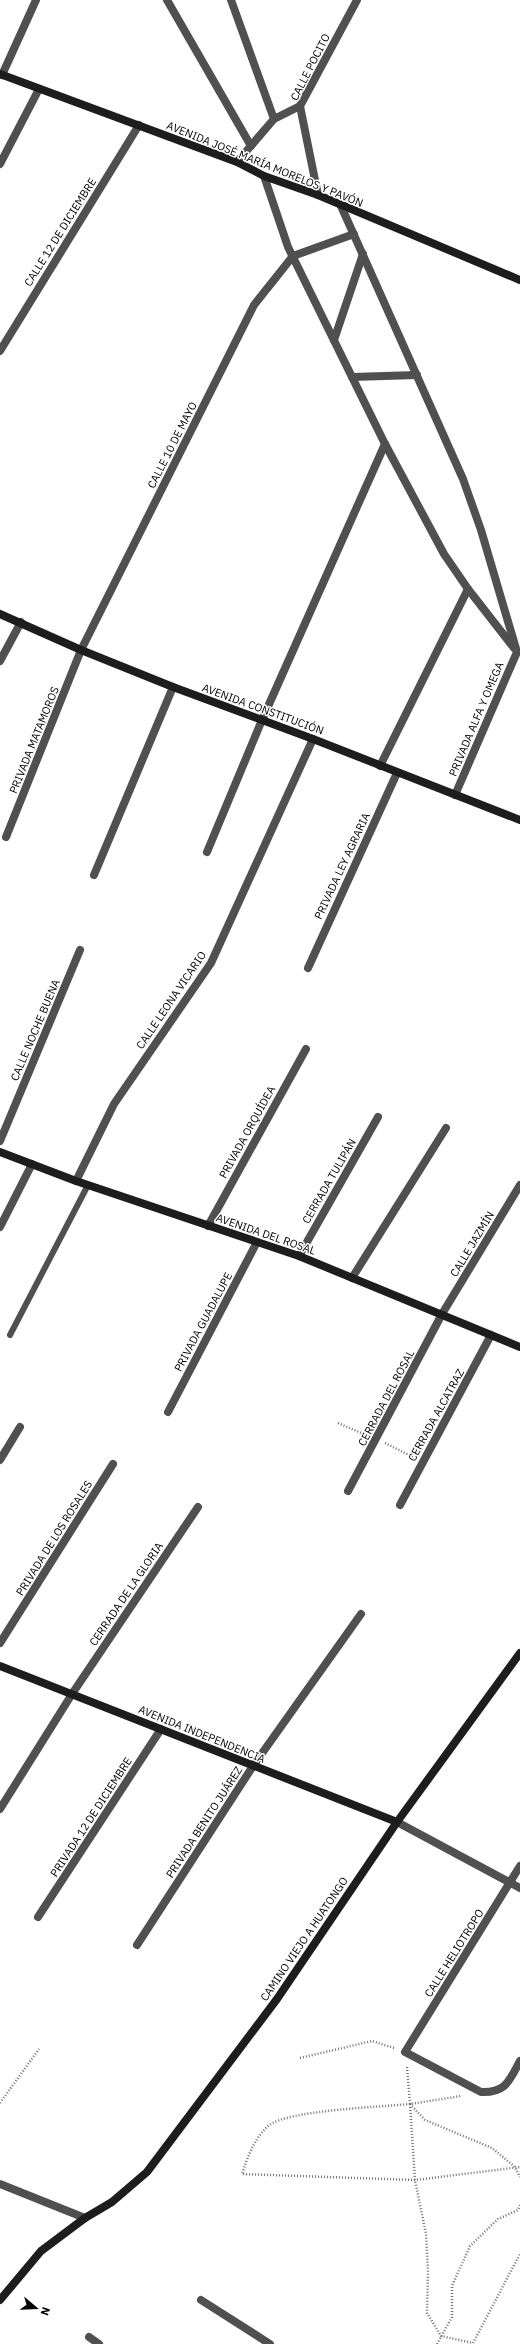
<svg xmlns="http://www.w3.org/2000/svg" width="520" height="2344" font-family="'IBM Plex Sans',sans-serif">
<rect width="100%" height="100%" fill="#fff"/>
<g fill="none" stroke-linecap="round" stroke-linejoin="round">
<g stroke="#727272" stroke-width="2.5" stroke-dasharray="1 2" stroke-linecap="butt">
<path d="M338 1423 366 1435"/>
<path d="M385 1443 413 1457"/>
<path d="M300 2058 372 2041 394 2048"/>
<path d="M407 2067 410 2104 461 2096"/>
<path d="M0 2103 39 2049"/>
<path d="M410 2104C381 2107 287 2110 268 2126 254 2139 248 2156 242 2174L415 2180 520 2167"/>
<path d="M410 2104 415 2180 426 2234 428 2272 427 2313 441 2336 473 2343"/>
<path d="M410 2104 425 2120 492 2148 515 2167 520 2177"/>
<path d="M473 2343 520 2254"/>
<path d="M437 2344 452 2317V2286L470 2246 498 2219 518 2210 520 2205"/>
</g>
<path stroke="#505050" stroke-width="6" d="M10 1335 88 1185"/>
<g stroke="#505050" stroke-width="8">
<path d="M167 0 251 146"/>
<path d="M231 0 274 119 237 162"/>
<path d="M2 75 36 0"/>
<path d="M274 119 300 106"/>
<path d="M0 164 39 89"/>
<path d="M264 176 288 247 385 444 444 554 468 589 514 648"/>
<path d="M318 195 300 106 357 0"/>
<path d="M341 206 463 479 481 530 517 652 455 795"/>
<path d="M334 340 363 254"/>
<path d="M0 351 139 125"/>
<path d="M352 377 417 375"/>
<path d="M0 661 21 622"/>
<path d="M380 766 468 589"/>
<path d="M6 837 81 650 254 305 293 256 354 234"/>
<path d="M207 852 262 720 385 444"/>
<path d="M94 875 173 687"/>
<path d="M308 968 397 773"/>
<path d="M0 1141 80 950"/>
<path d="M76 1181 114 1104 211 963 313 739"/>
<path d="M208 1226 306 1049"/>
<path d="M0 1227 32 1164"/>
<path d="M299 1256 378 1117"/>
<path d="M352 1278 446 1128"/>
<path d="M168 1412 257 1242"/>
<path d="M0 1460 20 1427"/>
<path d="M348 1491 442 1314 520 1185"/>
<path d="M400 1505 491 1335"/>
<path d="M0 1643 113 1464"/>
<path d="M0 1809 72 1694 198 1507"/>
<path d="M397 1822 520 1888"/>
<path d="M520 1866 405 2052 481 2092C506 2093 509 2081 520 2061"/>
<path d="M38 1917 161 1729"/>
<path d="M137 1945 253 1766 361 1614"/>
<path d="M0 2184 85 2218"/>
<path d="M201 2300 270 2344"/>
<path d="M89 2337 99 2344"/>
</g>
<g stroke="#1d1d1d" stroke-width="8">
<path d="M0 74 237 162 264 176 318 195 520 280"/>
<path d="M0 614 81 650 173 687 313 739 520 820"/>
<path d="M0 1152 76 1181 299 1256 520 1347"/>
<path d="M0 1666 397 1822"/>
<path d="M0 2300 41 2251 85 2218 112 2202 147 2172 277 1999 397 1822 520 1653"/>
</g>
</g>
<g text-anchor="middle" stroke-width="3" stroke-linejoin="round" paint-order="stroke">
<g font-size="11" fill="#000" stroke="#fff">
<text transform="translate(310 67) rotate(-63)" y="4">CALLE POCITO</text>
<text transform="translate(265 164) rotate(22)" y="4">AVENIDA JOSÉ MARÍA MORELOS Y PAVÓN</text>
<text transform="translate(60 232) rotate(-58)" y="4">CALLE 12 DE DICIEMBRE</text>
<text transform="translate(172 445) rotate(-63)" y="4">CALLE 10 DE MAYO</text>
<text transform="translate(263 709) rotate(20)" y="4">AVENIDA CONSTITUCIÓN</text>
<text transform="translate(476 719) rotate(-67)" y="4">PRIVADA ALFA Y OMEGA</text>
<text transform="translate(34 740) rotate(-68)" y="4">PRIVADA MATAMOROS</text>
<text transform="translate(342 866) rotate(-65)" y="4">PRIVADA LEY AGRARIA</text>
<text transform="translate(171 1000) rotate(-56)" y="4">CALLE LEONA VICARIO</text>
<text transform="translate(35 1030) rotate(-67)" y="4">CALLE NOCHE BUENA</text>
<text transform="translate(247 1132) rotate(-61)" y="4">PRIVADA ORQUÍDEA</text>
<text transform="translate(329 1181) rotate(-60)" y="4">CERRADA TULIPÁN</text>
<text transform="translate(266 1234) rotate(19)" y="4">AVENIDA DEL ROSAL</text>
<text transform="translate(472 1244) rotate(-59)" y="4">CALLE JAZMÍN</text>
<text transform="translate(203 1322) rotate(-62)" y="4">PRIVADA GUADALUPE</text>
<text transform="translate(386 1398) rotate(-62)" y="4">CERRADA DEL ROSAL</text>
<text transform="translate(436 1415) rotate(-61)" y="4">CERRADA ALCATRAZ</text>
<text transform="translate(54 1538) rotate(-58)" y="4">PRIVADA DE LOS ROSALES</text>
<text transform="translate(126 1594) rotate(-56)" y="4">CERRADA DE LA GLORIA</text>
<text transform="translate(202 1734) rotate(22)" y="4">AVENIDA INDEPENDENCIA</text>
<text transform="translate(91 1817) rotate(-57)" y="4">PRIVADA 12 DE DICIEMBRE</text>
<text transform="translate(204 1822) rotate(-57)" y="4">PRIVADA BENITO JUÁREZ</text>
<text transform="translate(304 1939) rotate(-56)" y="4">CAMINO VIEJO A HUATONGO</text>
<text transform="translate(454 1953) rotate(-58)" y="4">CALLE HELIOTROPO</text>
</g>
</g>
<g transform="translate(36 2308) rotate(109)" stroke="#ffffff" stroke-width="3" paint-order="stroke">
<path d="M0-3L7 15L0 10L-7 15Z" fill="#000000"/>
<text y="-6" font-size="11" font-weight="bold" text-anchor="middle" fill="#000000">N</text>
</g>
</svg>
